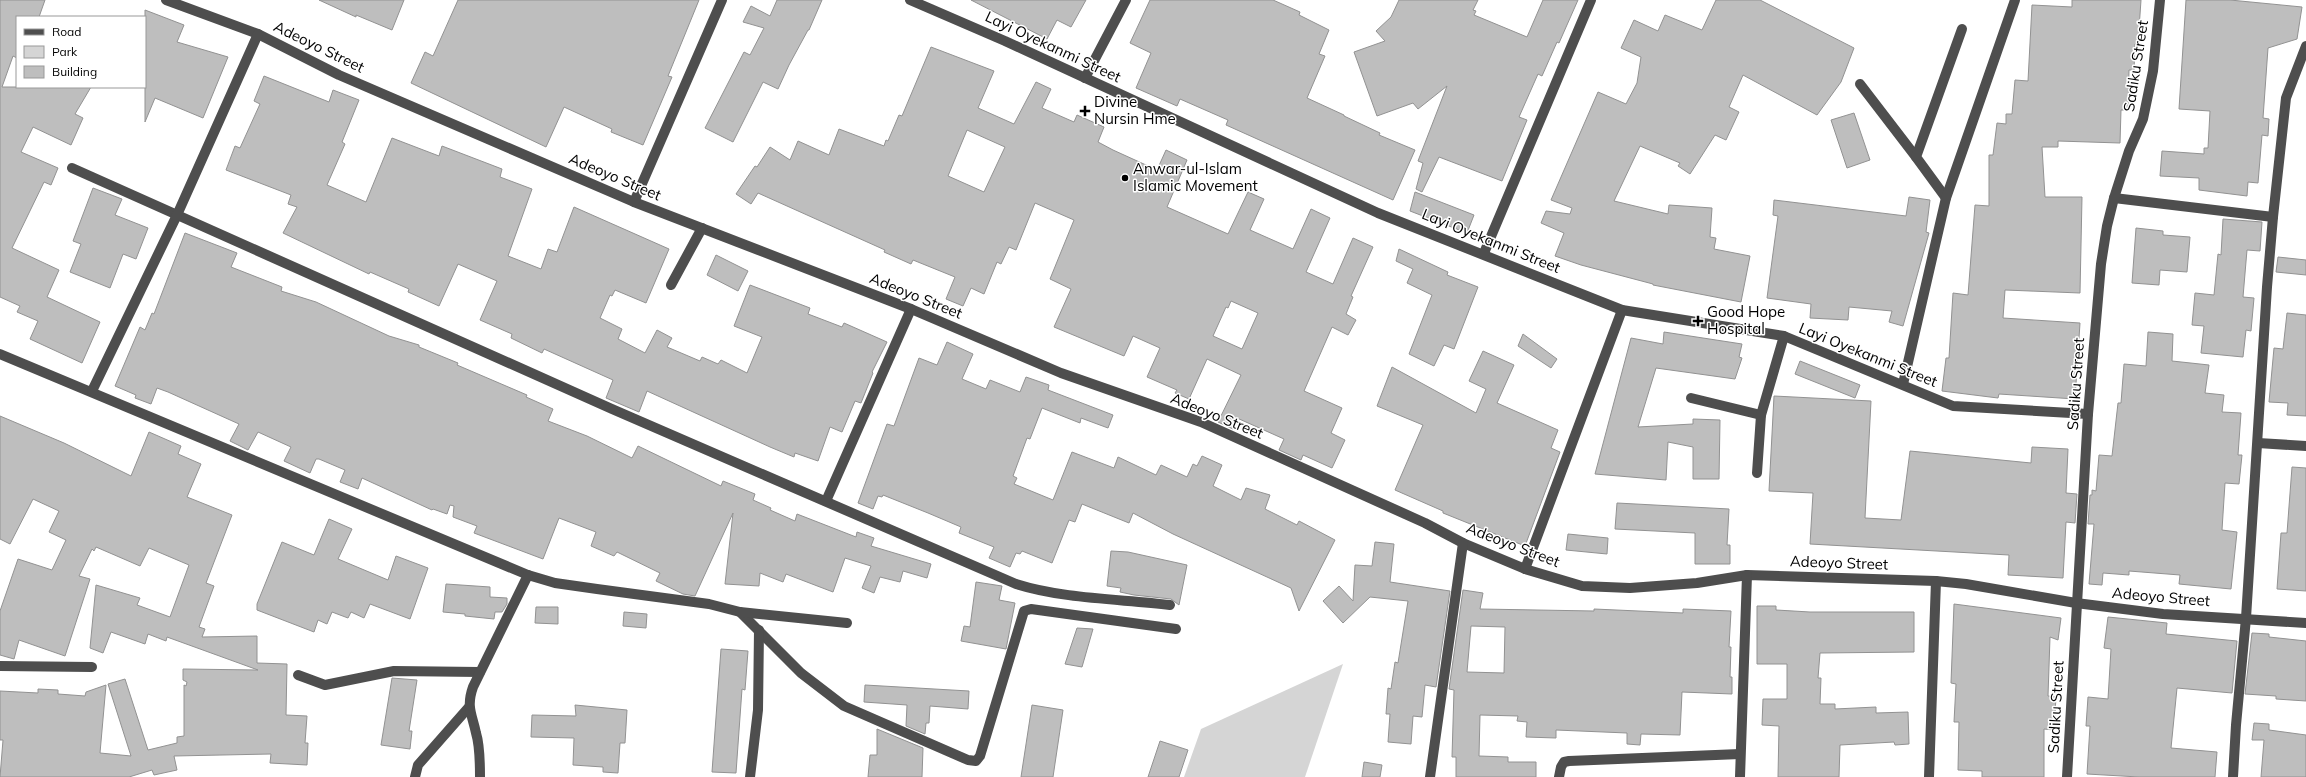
<svg xmlns="http://www.w3.org/2000/svg" width="2306" height="777" font-family="Mulish,sans-serif">
<rect width="100%" height="100%" fill="#fff"/>
<path fill="#d5d5d5" d="M1343 664 1305 777H1184L1201 729Z"/>
<g fill="#bebebe" stroke="#929292" fill-rule="evenodd">
<path d="M0 0H45L39 17H17V58L13 56 2 87H91L75 114 83 118 71 145 33 127 21 152 58 168 51 185 44 182 12 248 59 270 47 297 100 322 82 363 30 339 38 321 17 312 20 306 0 297Z"/>
<path d="M319 0H404L392 30 356 15V17Z"/>
<path d="M458 0H699L668 76 672 77 643 145 611 132 612 129 564 107 546 147 411 83 425 52 433 56Z"/>
<path d="M777 0H822L809 30H808L789 65 778 89 763 82 733 142 705 128 744 52 750 55 764 28 743 22 751 6 770 16Z"/>
<path d="M971 0H1086L1071 27 1057 20 1047 39Z"/>
<path d="M1150 0H1273L1300 12 1299 15 1329 30 1319 54 1325 56 1307 98 1344 115V116L1380 133 1379 135 1415 150 1393 200 1226 125 1228 120 1180 99 1177 106 1136 88 1151 53 1130 43Z"/>
<path d="M1399 0H1478L1473 10 1476 11 1474 15 1527 37 1543 0H1578L1559 43 1557 42 1542 76 1538 74 1519 117 1527 120 1502 181 1439 157 1422 192 1416 189 1423 163 1418 161 1447 86 1418 109 1413 103 1377 116 1354 52 1385 41 1376 31 1391 17Z"/>
<path d="M1716 0H1760L1854 48 1841 82 1817 115 1743 75 1729 107 1739 112 1726 140 1715 135 1690 174 1678 166 1680 163 1640 146 1614 201 1668 214 1669 205 1712 208 1710 237 1716 238 1714 249 1750 256 1741 302 1653 285V284L1581 265 1555 256 1564 233 1541 223 1546 211 1570 214 1572 208 1551 200 1598 92 1626 104 1637 83 1641 57 1621 48 1634 20 1658 31 1665 15 1702 30Z"/>
<path d="M2072 0H2141L2138 44H2135L2134 70H2129L2128 110H2121L2120 143 2058 141V147H2042L2045 197H2082L2080 293 2005 290 2003 318 2080 323 2075 399 1999 394 1998 398 1942 391 1946 358H1949L1953 293 1968 295 1975 205 1989 206V155H1993L1997 123 2006 124V114H2012L2015 80 2028 81 2032 5 2072 7Z"/>
<path d="M2186 0H2230L2302 7 2297 39 2268 48 2263 118 2269 119 2268 136 2262 135 2258 183 2248 182 2247 196 2199 190V178L2160 176 2162 151 2204 154V148H2208L2210 111 2179 109Z"/>
<path d="M145 10 184 25 177 42 228 57 203 118 155 98 145 122Z"/>
<path d="M931 47 994 71 978 108 1014 124 1036 82 1051 89 1042 108 1074 122 1077 115 1104 127 1098 142 1113 150 1157 170 1166 150 1187 160 1167 207 1228 234 1248 192 1264 199 1250 230 1293 249 1311 209 1330 218 1306 272 1333 284 1353 238 1373 247 1351 296 1353 297 1346 314 1356 320 1348 335 1332 327 1304 391 1342 408 1331 433 1345 440 1332 468 1303 455 1301 460 1279 450 1284 439 1237 418 1233 429 1218 422 1241 375 1207 359 1189 399 1175 393 1177 390 1147 377 1160 348 1133 336 1124 356 1054 327 1071 289 1050 279 1074 220 1035 203 1016 250 1009 247 1001 264 997 262 984 294 971 288 963 306 946 299 955 277 913 260 911 264 884 252 885 250 758 193 751 204 736 194 755 166 757 167 770 147 790 160 798 141 829 155 839 129 884 146 886 140 888 141 899 115 902 116ZM967 130 1005 147 984 192 948 176ZM1231 301 1258 313 1242 349 1213 336 1226 307 1228 308Z"/>
<path d="M264 76 329 102 333 90 359 100 342 142 345 144 327 185 366 202 392 138 439 156 442 146 502 169 500 177 532 189 508 256 541 269 548 249 557 252 574 207 669 249 646 303 615 290 612 296 610 295 600 318 622 329 618 339 645 353 657 330 672 338 667 347 700 361 702 357 718 364 721 360 747 373 762 337 734 326 750 285 810 308 808 314 842 327 844 323 887 342 872 372 873 373 861 403 855 401 842 432 830 427 818 461 795 453 794 457 770 447 647 391 639 412 606 398 613 380 544 349 542 353 511 338 512 334 480 320 497 281 458 264 439 306 408 292 409 289 370 272 369 274 283 233 297 207 288 204 291 195 226 170 235 146 240 148 260 104 254 101Z"/>
<path d="M1854 113 1870 160 1847 168 1831 120Z"/>
<path d="M93 188 122 199 115 215 148 228 136 259 123 254 110 288 70 272 81 244 73 241Z"/>
<path d="M1415 192 1474 215 1467 233 1410 211Z"/>
<path d="M1909 197 1930 200 1926 232 1929 233 1903 326 1889 322 1892 311 1849 307 1848 320 1810 318 1811 304 1767 298 1778 216 1773 215 1774 200 1906 216Z"/>
<path d="M2223 219 2262 222 2260 251 2247 250 2243 297 2254 298 2251 331 2246 330 2243 357 2201 353 2204 326 2192 325 2195 293 2214 295 2218 254 2221 255Z"/>
<path d="M2136 228 2163 231V235L2190 237 2187 272 2160 270 2159 285 2132 283Z"/>
<path d="M185 233 237 253 231 267 282 287 281 291 316 302 389 336 419 345V347L458 363 457 365 527 395 526 397 553 409 548 421 587 436 632 458 638 446 721 486 723 481 755 494 753 500 771 508 770 510 795 521 797 514 856 537 857 532 874 538 871 546 931 564 927 578 903 571 900 582 880 577 874 593 862 588 871 566 845 558 833 592 786 574 783 582 760 573 759 586 725 584 733 513 695 596 683 594 656 581 660 573 617 552 614 556 591 546 596 532 559 518 543 559 474 533 477 526 453 517 454 506 450 505 447 514 433 509 432 510 362 478 358 489 340 482 345 470 319 459H316L310 473 284 461 291 447 258 432 248 450 230 441 239 424 168 392 157 388 151 404 135 398 136 395 115 386 140 327 145 330 152 313 154 314Z"/>
<path d="M1399 249 1448 272 1447 275 1478 287 1454 349 1444 345 1434 366 1409 354 1432 295 1407 283 1413 269 1396 261Z"/>
<path d="M716 255 748 271 738 291 707 275Z"/>
<path d="M2278 257 2306 260V275L2276 272Z"/>
<path d="M2287 313 2306 315V416L2287 415 2288 403 2269 402 2274 348 2283 349Z"/>
<path d="M1664 332 1742 344 1739 357 1742 358 1735 379 1656 368 1638 427 1693 424V419L1720 420 1719 479H1693V447L1668 442 1666 480 1595 474 1631 338 1663 344Z"/>
<path d="M2148 332 2173 334 2172 361 2209 365 2205 393 2224 395 2222 412 2241 413 2238 455H2242L2239 484 2225 483 2222 530 2237 532 2231 589 2179 584 2180 575 2129 571V575L2103 573 2102 585 2089 584 2094 524H2088L2090 495H2092V490L2096 491 2099 455 2112 456 2118 403H2121L2124 364 2146 366Z"/>
<path d="M1523 334 1557 359 1551 368 1518 346Z"/>
<path d="M947 342 973 354 962 379 986 389 990 380 1020 392 1026 377 1049 385 1048 390 1113 415 1108 428 1081 418 1080 423 1042 408 1030 439 1027 438 1013 476 1017 478 1014 484 1053 500 1072 452 1114 468 1118 457 1156 475 1161 465 1187 477 1193 464 1197 466 1202 456 1222 465 1213 486 1241 500 1246 488 1270 495 1265 509 1297 525 1299 521 1335 540 1299 611 1291 588 1173 534 1133 513 1129 523 1082 504 1075 522 1069 520 1052 563 1022 551 1020 554 1016 553 1010 567 989 558 994 547 959 533 961 527 928 513 883 495 882 497 878 496 873 509 858 503 887 424 894 426 919 358 937 365Z"/>
<path d="M1483 351 1514 365 1497 403 1558 430 1551 448 1560 452 1525 546 1443 513V511L1395 490 1423 425 1377 406 1392 367 1476 413 1486 389 1469 381Z"/>
<path d="M1800 361 1860 385 1855 398 1795 374Z"/>
<path d="M1774 396 1871 401 1865 518 1901 520 1910 451 2031 463 2032 447 2068 449 2066 493 2077 494 2075 523 2066 522 2063 578 2008 575 2009 555 1810 544 1813 493 1769 491Z"/>
<path d="M0 416 64 443 131 476 149 432 181 446 178 454 201 464 187 497 232 515 206 583 214 586 199 627 205 629 202 637 257 636V663L287 664 286 715 307 716 305 743H308L307 765 270 763 271 754 174 756 177 770 154 775 152 770 129 777H0L3 740H0V691L38 693V689L58 690V694L85 696 86 692 106 685 100 753 131 756 108 684 125 679 148 750 177 743V737L184 736V685L186 686 187 682 183 680V669L258 670 167 637 166 641 148 634 145 644 111 632 103 653 90 648 96 585 140 598 137 605 170 617 189 565 149 548 140 566 96 547 94 551 92 549 79 576 90 579 65 656 19 640 14 659 0 655V611L18 559 52 570 66 540 49 532 59 511 33 499 10 544 0 539Z"/>
<path d="M2292 467 2306 468V591L2277 589 2281 533H2287Z"/>
<path d="M1617 503 1729 509 1727 545H1730V564H1695V533L1615 529Z"/>
<path d="M329 519 352 529 338 559 388 580 396 556 428 568 410 619 370 604 364 618 351 612 348 618 332 612 327 624 318 620 314 632 257 610V604L282 542 314 555Z"/>
<path d="M1568 534 1608 538 1607 554 1566 550Z"/>
<path d="M1375 542 1394 544 1390 582 1450 591 1436 687 1425 685 1422 717 1413 716 1411 744 1388 742 1390 714H1386L1388 688 1391 689 1395 662 1398 663 1408 601 1370 597 1343 623 1323 601 1339 586 1353 601 1355 565 1372 566Z"/>
<path d="M1111 551 1128 552 1187 565 1179 605 1171 599 1134 595 1120 592 1121 588 1107 586Z"/>
<path d="M976 582 1002 586 999 600 1015 603 1006 649 961 641 964 626 970 627Z"/>
<path d="M446 584 490 587V597L507 598V604L502 612H495L494 619 465 616V614L443 612Z"/>
<path d="M1463 590 1483 593 1480 609 1594 611V609L1683 613V609L1731 611 1729 647H1731L1730 677H1732V694L1682 692 1680 735 1641 734 1640 745 1627 744V733L1556 730V738L1526 737 1527 722 1517 721 1518 716 1480 715 1479 756 1508 757V762H1536V777H1456V757H1452L1454 690 1449 689ZM1471 626 1505 627 1504 673 1467 672Z"/>
<path d="M1954 604 2061 618 2058 640 2050 637 2048 696 2056 697 2054 730 2044 729V777H1982V771L1958 770 1959 722H1954L1956 684 1951 683Z"/>
<path d="M1757 606H1776V610L1810 612H1914V652L1820 653 1818 678H1821L1820 704H1835V709L1876 707V713L1908 712 1909 744 1895 745 1894 742 1840 745 1839 777H1778L1779 726 1762 725 1763 699H1787V664H1757Z"/>
<path d="M536 607H558V624L535 623Z"/>
<path d="M624 612 647 614 646 628 623 626Z"/>
<path d="M2108 617 2167 623 2166 634 2237 641 2232 693 2177 688 2171 748 2217 752 2215 777H2139L2087 774 2090 726H2086L2088 697 2108 699 2111 649 2104 648Z"/>
<path d="M1077 628 1093 629 1082 667 1065 664Z"/>
<path d="M2252 633 2269 634V637L2306 641V701L2276 699V696L2245 694Z"/>
<path d="M721 649 748 651 745 690 742 689 736 773 712 772Z"/>
<path d="M392 678 417 680 409 731H412L410 749 381 745Z"/>
<path d="M865 685 969 691 968 709 930 706 929 723H926L925 734 906 726 907 705 864 702Z"/>
<path d="M575 705 627 710 625 743H620L618 773 603 772V767L573 765 574 738 531 737 532 715 576 716Z"/>
<path d="M1032 705 1063 710 1053 777H1021Z"/>
<path d="M2254 723 2269 724V730L2306 735V777H2261L2264 740H2252Z"/>
<path d="M877 729 923 748 922 777H868L870 755H877Z"/>
<path d="M1160 741 1188 750 1179 777H1148Z"/>
<path d="M1364 762 1382 765 1380 777H1362Z"/>
</g>
<g fill="none" stroke-linecap="round" stroke-linejoin="round">
<g stroke="#4e4e4e" stroke-width="10">
<path d="M166 0 258 34 339 75 634 202 911 309 1061 373 1201 422 1425 523 1463 543 1525 569 1582 586 1630 588 1697 583 1747 575 1936 581 1966 584 2076 603 2163 614 2306 623"/>
<path d="M910 0 1005 41 1378 213 1622 310 1784 336 1953 406 2088 414"/>
<path d="M1085 78 1126 0"/>
<path d="M1860 84 1916 157"/>
<path d="M72 168 612 409 1016 584C1063 599 1121 599 1170 605"/>
<path d="M1946 198 1916 157 1962 29"/>
<path d="M2114 198 2273 217"/>
<path d="M634 202 722 0"/>
<path d="M1484 253 1591 0"/>
<path d="M671 285 702 228"/>
<path d="M0 354 528 575 555 583 597 589 709 604 740 612 801 673 844 706 968 760 976 761 980 756 1024 611 1031 609 1176 629"/>
<path d="M1903 384 1946 198 2015 0"/>
<path d="M92 391 177 215 258 34"/>
<path d="M1691 398 1761 415"/>
<path d="M2258 443 2306 446"/>
<path d="M1757 473 1761 415 1784 336"/>
<path d="M826 501 911 309"/>
<path d="M1525 569 1622 310"/>
<path d="M740 612 847 623"/>
<path d="M0 666 92 667"/>
<path d="M298 675 325 685 394 671 480 672"/>
<path d="M415 777 418 765 469 707"/>
<path d="M480 777C480 763 480 746 476 733 472 714 466 707 473 687L528 575"/>
<path d="M750 777 758 710 759 630"/>
<path d="M1430 777 1463 543"/>
<path d="M1559 777 1561 767 1564 762 1569 761 1740 754"/>
<path d="M1740 777 1747 575"/>
<path d="M1929 777 1936 581"/>
<path d="M2067 777 2088 414 2101 264 2107 226 2114 198 2129 151 2143 119 2153 71 2160 0"/>
<path d="M2233 777 2236 725 2246 618 2267 287 2273 217 2286 98 2306 46"/>
</g>
</g>
<g fill="#000" stroke="#fff" stroke-width="1.5">
<path d="M1083 105h4v4h4v4h-4v4h-4v-4h-4v-4h4z"/>
<circle cx="1125" cy="178" r="4"/>
<path d="M1696 315h4v4h4v4h-4v4h-4v-4h-4v-4h4z"/>
</g>
<g text-anchor="middle" stroke-width="3" stroke-linejoin="round" paint-order="stroke">
<g font-size="15" fill="#000" stroke="#fff">
<text transform="translate(319 47) rotate(26)" y="5">Adeoyo Street</text>
<text transform="translate(1053 47) rotate(25)" y="5">Layi Oyekanmi Street</text>
<text transform="translate(2136 66) rotate(-81)" y="5">Sadiku Street</text>
<text transform="translate(615 177) rotate(23)" y="5">Adeoyo Street</text>
<text transform="translate(1491 241) rotate(22)" y="5">Layi Oyekanmi Street</text>
<text transform="translate(916 296) rotate(22)" y="5">Adeoyo Street</text>
<text transform="translate(1868 355) rotate(22)" y="5">Layi Oyekanmi Street</text>
<text transform="translate(2076 384) rotate(-86)" y="5">Sadiku Street</text>
<text transform="translate(1217 416) rotate(22)" y="5">Adeoyo Street</text>
<text transform="translate(1513 545) rotate(21)" y="5">Adeoyo Street</text>
<text transform="translate(1839 563) rotate(2)" y="5">Adeoyo Street</text>
<text transform="translate(2161 597) rotate(5)" y="5">Adeoyo Street</text>
<text transform="translate(2056 707) rotate(-87)" y="5">Sadiku Street</text>
</g>
<g font-size="15" fill="#000" stroke="#fff" text-anchor="start">
<text x="1094" y="107">Divine<tspan x="1094" dy="17">Nursin Hme</tspan></text>
<text x="1133" y="174">Anwar-ul-Islam<tspan x="1133" dy="17">Islamic Movement</tspan></text>
<text x="1707" y="317">Good Hope<tspan x="1707" dy="17">Hospital</tspan></text>
</g>
</g>
<rect x="16" y="16" width="130" height="72" fill="#ffffff" stroke="#999999"/>
<rect x="24" y="29" width="20" height="6" fill="#4e4e4e" stroke="#999999"/>
<text x="52" y="36" font-size="12" fill="#000000">Road</text>
<rect x="24" y="46" width="20" height="12" fill="#d5d5d5" stroke="#999999"/>
<text x="52" y="56" font-size="12" fill="#000000">Park</text>
<rect x="24" y="66" width="20" height="12" fill="#bebebe" stroke="#999999"/>
<text x="52" y="76" font-size="12" fill="#000000">Building</text>
</svg>
